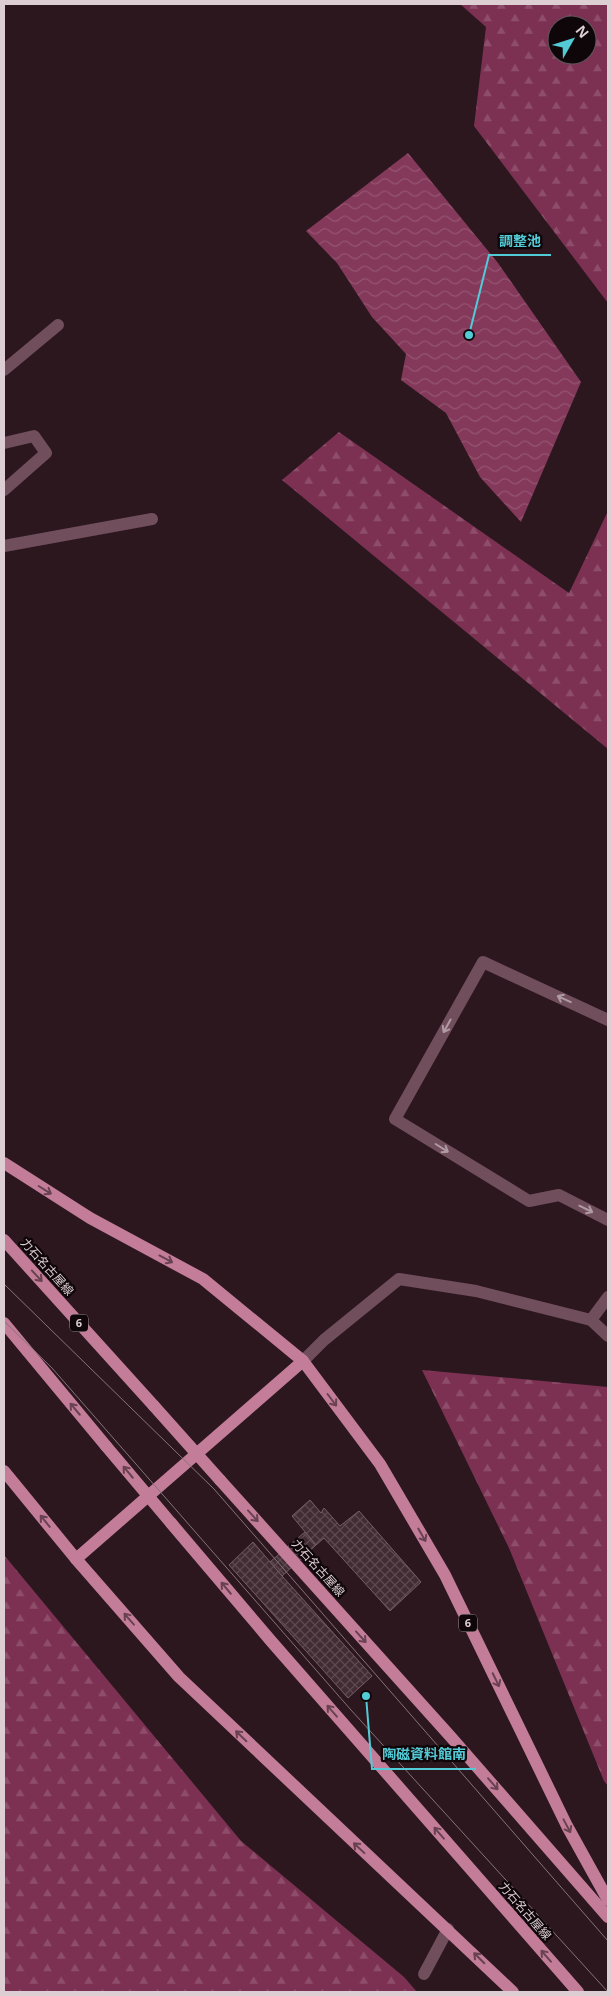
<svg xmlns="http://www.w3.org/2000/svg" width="612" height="1996" font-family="'Open Sans','Noto Sans JP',sans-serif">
<defs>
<pattern id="forest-firs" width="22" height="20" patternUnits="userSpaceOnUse" patternTransform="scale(1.25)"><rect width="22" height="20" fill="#7c3153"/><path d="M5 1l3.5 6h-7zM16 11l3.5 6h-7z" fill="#8e4e6b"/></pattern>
<pattern id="water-waves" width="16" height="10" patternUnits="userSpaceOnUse" patternTransform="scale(1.25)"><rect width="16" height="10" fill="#84395a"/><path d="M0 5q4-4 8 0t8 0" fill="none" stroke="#955471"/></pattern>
<pattern id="building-cross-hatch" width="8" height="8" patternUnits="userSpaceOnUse" patternTransform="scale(1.25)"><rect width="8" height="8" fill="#422c34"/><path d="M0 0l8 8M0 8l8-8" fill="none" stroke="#5d4950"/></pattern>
</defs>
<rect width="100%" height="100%" fill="#2c171f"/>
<g fill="url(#forest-firs)" fill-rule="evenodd">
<path d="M460 4H608V303L474 126 486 27ZM557 25H587V55H557Z"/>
<path d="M339 432 569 593 608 511V749L282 480Z"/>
<path d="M422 1370 608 1387V1786L604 1781 509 1548Z"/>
<path d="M4 1555 241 1841 404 1977 417 1992H4Z"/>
</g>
<path fill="url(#water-waves)" d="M408 153 498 263 581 382 521 522 480 477 446 413 401 380 406 354 372 317 337 263 306 231Z"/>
<g fill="url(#building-cross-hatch)" stroke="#765c66">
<path d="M310 1500 321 1513 324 1508 340 1526 359 1511 421 1582 390 1611 324 1538 316 1545 292 1516Z"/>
<path d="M305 1532 316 1545 282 1576 270 1562Z"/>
<path d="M253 1542 282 1576 372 1676 348 1698 229 1565Z"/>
</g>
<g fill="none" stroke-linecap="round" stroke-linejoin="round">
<g stroke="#704e5c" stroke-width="12">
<path d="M4 370 58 325"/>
<path d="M4 443 34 436 46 453 4 490"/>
<path d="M4 546 152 519"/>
<path d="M608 1020 483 962 395 1119 529 1201 559 1195 608 1220"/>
<path d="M591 1320 608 1297"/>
<path d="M303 1361 324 1340 399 1279 476 1291 591 1320 608 1336"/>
</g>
<path stroke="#704e5c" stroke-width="12" d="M424 1974 448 1929"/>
<g stroke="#c37d99" stroke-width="12">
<path d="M4 1163 90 1218 203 1279 303 1361 380 1464 445 1575 567 1826 608 1900"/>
<path d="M4 1240 154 1406"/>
<path d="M4 1323 106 1446"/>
<path d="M4 1471 76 1559 179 1677 513 1992"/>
<path d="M220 1480 450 1736 608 1917"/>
<path d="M171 1523 271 1641 578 1992"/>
<path d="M76 1559 303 1361"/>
</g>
<g stroke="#85737a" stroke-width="1">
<path d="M4 1284 214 1489 608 1941"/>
<path d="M4 1321 52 1368 351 1710 608 1992"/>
</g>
<g stroke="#c37d99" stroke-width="12">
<path d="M154 1406 220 1480"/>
<path d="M106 1446 171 1523"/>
</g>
</g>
<defs><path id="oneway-shaft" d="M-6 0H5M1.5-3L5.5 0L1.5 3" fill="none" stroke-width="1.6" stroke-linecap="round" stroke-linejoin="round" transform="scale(1.25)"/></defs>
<g stroke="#b19ba3">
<use href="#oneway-shaft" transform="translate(564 999) rotate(-155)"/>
<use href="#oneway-shaft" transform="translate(447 1026) rotate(119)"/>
<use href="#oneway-shaft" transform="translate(442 1148) rotate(32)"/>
<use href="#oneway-shaft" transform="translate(586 1209) rotate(26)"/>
</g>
<g stroke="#684251">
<use href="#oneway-shaft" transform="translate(45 1190) rotate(32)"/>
<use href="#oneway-shaft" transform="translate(166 1259) rotate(28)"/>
<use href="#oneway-shaft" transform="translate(37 1276) rotate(47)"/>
<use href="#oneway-shaft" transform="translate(332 1400) rotate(53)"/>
<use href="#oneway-shaft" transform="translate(75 1409) rotate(-130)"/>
<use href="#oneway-shaft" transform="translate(128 1472) rotate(-130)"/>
<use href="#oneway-shaft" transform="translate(253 1516) rotate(48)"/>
<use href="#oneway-shaft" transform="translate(45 1521) rotate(-129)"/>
<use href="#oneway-shaft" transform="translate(422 1535) rotate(60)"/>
<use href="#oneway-shaft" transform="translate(226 1588) rotate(-130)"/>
<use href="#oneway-shaft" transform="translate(129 1619) rotate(-131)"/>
<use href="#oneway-shaft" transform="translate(361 1637) rotate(48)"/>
<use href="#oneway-shaft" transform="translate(496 1680) rotate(64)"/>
<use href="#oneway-shaft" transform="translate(332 1711) rotate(-131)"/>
<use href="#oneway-shaft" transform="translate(241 1736) rotate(-136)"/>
<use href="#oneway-shaft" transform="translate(493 1784) rotate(49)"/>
<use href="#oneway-shaft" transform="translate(567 1826) rotate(62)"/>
<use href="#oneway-shaft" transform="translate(439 1833) rotate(-131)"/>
<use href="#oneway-shaft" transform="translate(359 1848) rotate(-137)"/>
<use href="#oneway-shaft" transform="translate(546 1956) rotate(-131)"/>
<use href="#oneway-shaft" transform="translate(479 1958) rotate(-135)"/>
</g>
<g text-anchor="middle" stroke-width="4.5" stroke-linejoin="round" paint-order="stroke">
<g fill="#0e0609" stroke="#9f9296" stroke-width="1">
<rect x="70" y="1314.5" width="18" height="17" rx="4"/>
<rect x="459" y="1614.5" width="18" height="17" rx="4"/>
</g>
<g font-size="11" font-weight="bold" fill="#ddced3">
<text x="79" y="1327">6</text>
<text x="468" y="1627">6</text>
</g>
<g font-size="12" fill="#ddced3" stroke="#0e0609">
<text transform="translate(47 1267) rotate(48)" y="4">力石名古屋線</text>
<text transform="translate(318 1568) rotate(48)" y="4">力石名古屋線</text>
<text transform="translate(525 1911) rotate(49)" y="4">力石名古屋線</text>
</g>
</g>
<path fill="none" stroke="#52cbd7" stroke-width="2" d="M469 335L489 255H551M366 1696L372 1769H476"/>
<g fill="#52cbd7" stroke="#0e0609" stroke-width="2">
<circle cx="469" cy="335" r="5"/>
<circle cx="366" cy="1696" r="5"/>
</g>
<g font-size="14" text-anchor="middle" font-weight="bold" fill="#52cbd7" stroke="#0e0609" stroke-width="4.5" stroke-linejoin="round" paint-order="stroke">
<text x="520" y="246">調整池</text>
<text x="424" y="1759">陶磁資料館南</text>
</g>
<rect width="612" height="1996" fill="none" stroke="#ddced3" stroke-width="10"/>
<g transform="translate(572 40) rotate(51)"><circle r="24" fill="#0e0609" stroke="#61565a"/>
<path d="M0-4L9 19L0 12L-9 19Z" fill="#52cbd7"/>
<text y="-8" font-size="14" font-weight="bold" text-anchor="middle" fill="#ddced3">N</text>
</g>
</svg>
